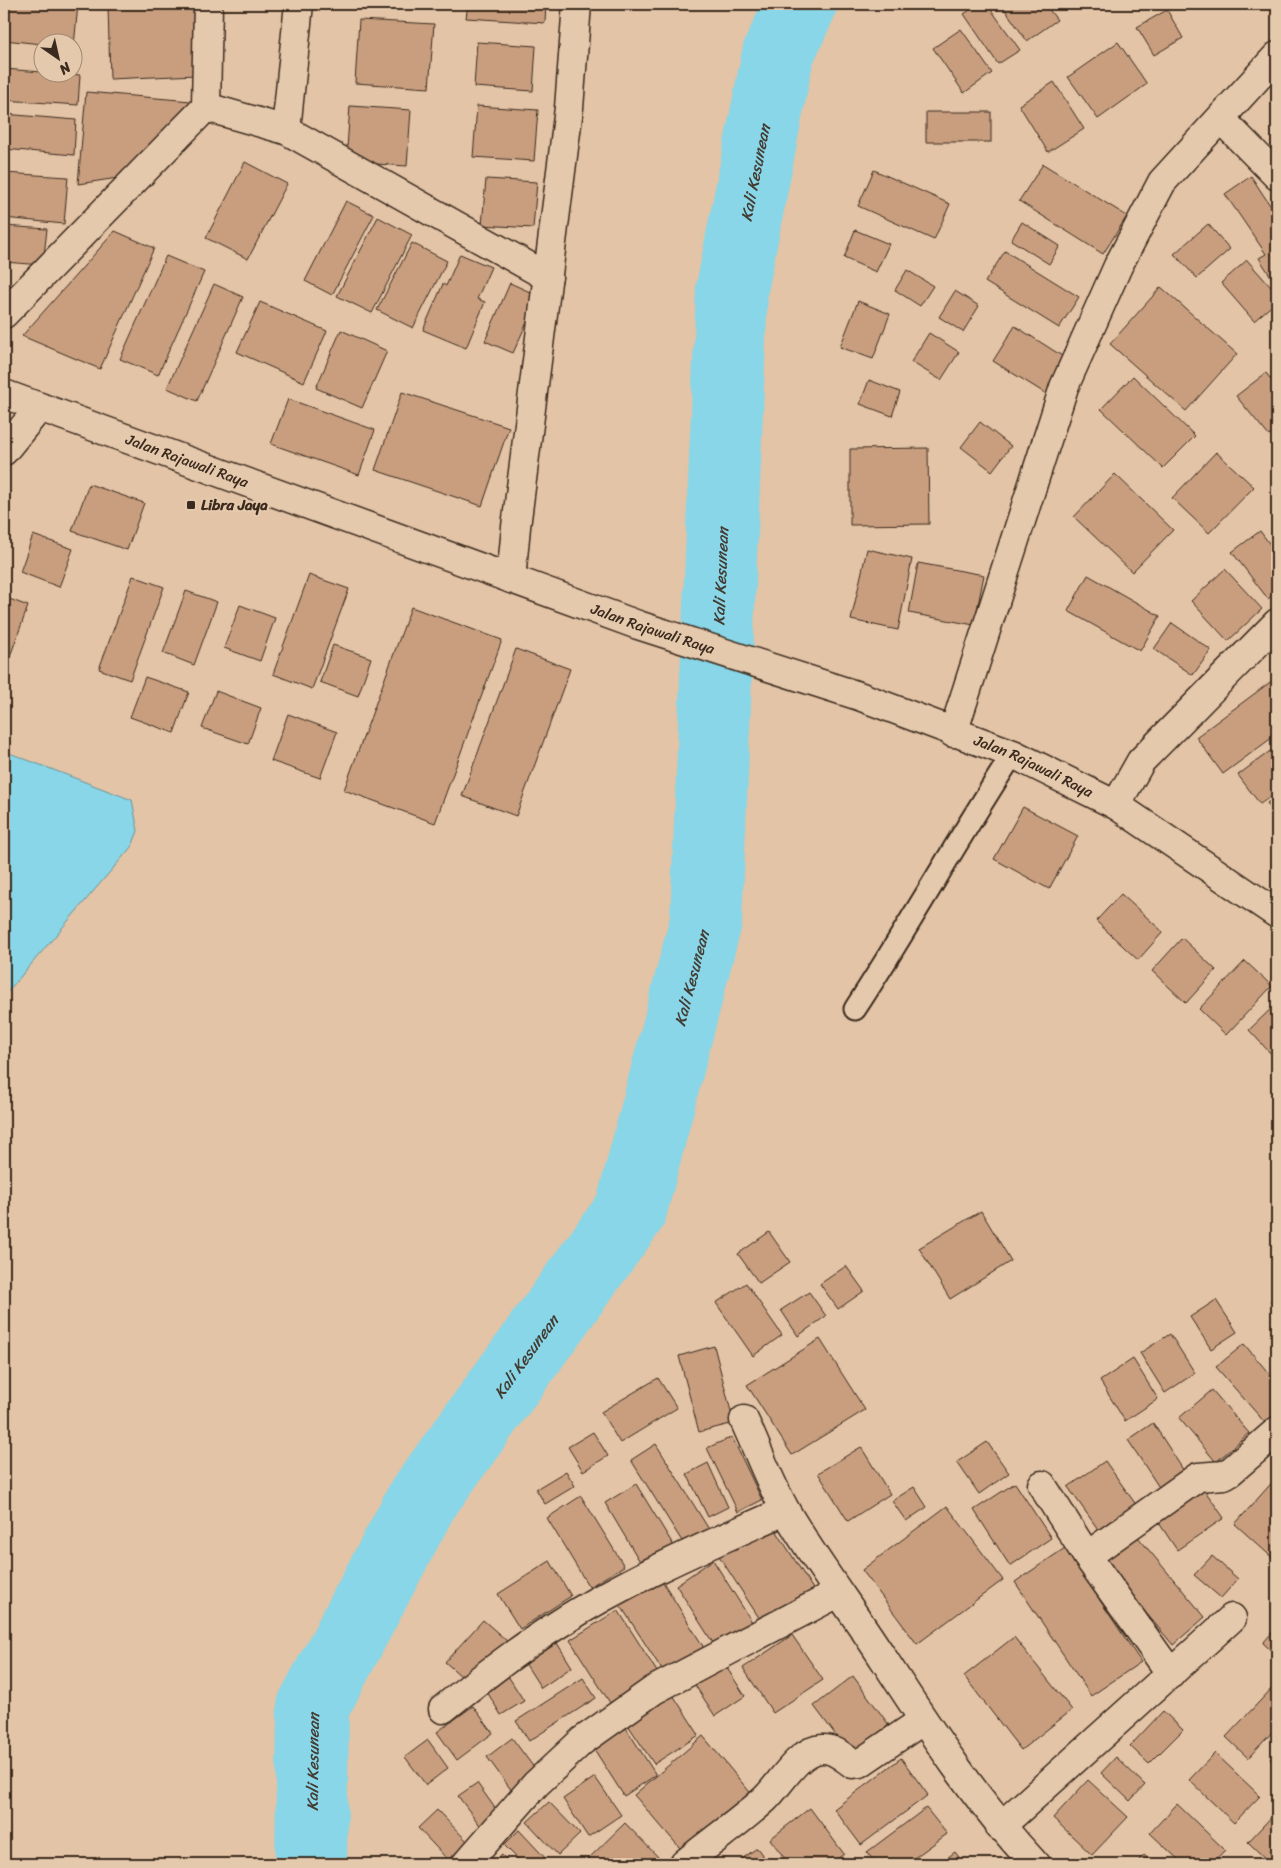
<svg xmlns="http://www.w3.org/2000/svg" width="1281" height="1868" font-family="Sriracha,sans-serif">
<rect width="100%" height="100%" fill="#e3c4a6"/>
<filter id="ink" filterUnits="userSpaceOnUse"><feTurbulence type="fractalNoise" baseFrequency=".02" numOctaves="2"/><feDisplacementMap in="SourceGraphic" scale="10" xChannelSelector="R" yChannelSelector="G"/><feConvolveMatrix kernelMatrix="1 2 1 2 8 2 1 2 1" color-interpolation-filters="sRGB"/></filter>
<g filter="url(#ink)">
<path fill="#88d6e7" stroke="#699197" d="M4 751 132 800 138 831 132 846 4 996Z"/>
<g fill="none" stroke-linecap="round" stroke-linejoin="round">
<path stroke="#88d6e7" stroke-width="72" id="s1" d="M311 1864 313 1707 422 1500 631 1210 706 921 732 289 778 54 801 4"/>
</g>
<g fill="#c89e7f" stroke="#3b2a1e">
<path d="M4 4H78L74 46 72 42 42 44 4 40Z"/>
<path d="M154 4H193L196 75 110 79 108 6Z"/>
<path d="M468 4H546L545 23 466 18Z"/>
<path d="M979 4H987L1020 50 998 64 964 14Z"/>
<path d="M1001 4H1045L1057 20 1027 41Z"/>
<path d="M1167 10 1183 38 1154 55 1137 27Z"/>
<path d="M359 20 434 24 429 88 355 83Z"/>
<path d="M961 29 992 73 964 93 933 48Z"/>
<path d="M477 42 536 46 533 91 474 87Z"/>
<path d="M1118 42 1147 84 1098 119 1068 77Z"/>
<path d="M4 69 80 75 78 105 4 100Z"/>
<path d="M1054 82 1084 129 1048 152 1019 105Z"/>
<path d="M86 92 191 101 118 178 78 184Z"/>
<path d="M350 106 411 110 407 166 346 162Z"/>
<path d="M477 106 538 110 534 161 473 157Z"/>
<rect x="926" y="112" width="65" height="30"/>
<path d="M4 114 76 120 74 155 4 149Z"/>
<path d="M245 162 287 184 248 259 206 238Z"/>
<path d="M1043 164 1127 216 1103 254 1019 201Z"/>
<path d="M874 170 950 204 934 240 858 206Z"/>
<path d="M4 173 68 177 64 224 4 218Z"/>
<path d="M1251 176 1277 216V286L1259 258 1266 254 1225 194Z"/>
<path d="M486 179 537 182 533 228 482 225Z"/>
<path d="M346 201 374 215 332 295 305 281Z"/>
<path d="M378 217 412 235 372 313 337 296Z"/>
<path d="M1022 222 1060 246 1049 264 1011 240Z"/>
<path d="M1208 224 1230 249 1197 278 1174 254Z"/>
<path d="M4 226 47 229 43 265 4 262Z"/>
<path d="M855 230 889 244 876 272 844 258Z"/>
<path d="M115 231 154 248 100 369 22 336Z"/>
<path d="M412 243 447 261 413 328 377 310Z"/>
<path d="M1005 251 1079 297 1059 328 985 282Z"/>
<path d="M460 254 491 267 477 299 485 302 466 348 423 330 443 284 446 286Z"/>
<path d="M166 256 204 272 158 375 120 359Z"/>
<path d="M1247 260 1277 294V301L1254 321 1221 283Z"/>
<path d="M907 270 933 286 920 306 895 290Z"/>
<path d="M510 283 539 296 513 353 485 341Z"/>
<path d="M214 284 243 297 197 401 167 388Z"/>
<path d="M1161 287 1237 354 1186 411 1110 344Z"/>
<path d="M955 291 979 306 963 332 939 317Z"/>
<path d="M858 301 890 314 873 359 840 347Z"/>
<path d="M260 302 327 331 304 382 237 352Z"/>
<path d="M1015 326 1070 361 1048 395 993 361Z"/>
<path d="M341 330 387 351 362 408 316 388Z"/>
<path d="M929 333 959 352 941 380 911 362Z"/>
<path d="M1266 373 1277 387V429L1269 436 1236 396Z"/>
<path d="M1133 376 1195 436 1163 468 1101 409Z"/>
<path d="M869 380 900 392 892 416 860 404Z"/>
<path d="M402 392 509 427 482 506 375 470Z"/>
<path d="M288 399 375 430 359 475 271 444Z"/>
<path d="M980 422 1011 446 992 471 961 447Z"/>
<path d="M928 448 929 524 850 525V449Z"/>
<path d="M1216 452 1254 487 1209 533 1172 498Z"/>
<path d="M1115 474 1173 530 1132 572 1074 517Z"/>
<path d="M89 484 144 503 127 550 72 531Z"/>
<path d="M1260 531 1277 554V592L1268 599 1232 552Z"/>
<path d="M33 535 73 549 59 587 20 572Z"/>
<path d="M867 549 912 559 898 630 851 620Z"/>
<path d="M918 563 984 575 974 625 909 613Z"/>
<path d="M1225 569 1262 609 1228 641 1191 601Z"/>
<path d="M309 575 349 589 312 689 273 674Z"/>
<path d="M1088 575 1160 616 1140 651 1068 611Z"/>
<path d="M133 576 164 587 130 680 99 669Z"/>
<path d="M186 591 217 602 194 665 163 653Z"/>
<path d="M4 597 28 606 7 665 4 664Z"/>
<path d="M240 605 275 618 260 661 224 648Z"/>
<path d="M411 607 502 640 435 823 344 790Z"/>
<path d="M1172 623 1211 650 1193 675 1154 649Z"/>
<path d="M333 645 371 658 358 696 320 682Z"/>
<path d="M516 649 570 669 516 816 462 796Z"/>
<path d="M145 677 189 692 174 733 130 717Z"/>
<path d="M1277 677V734L1223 774 1196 737Z"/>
<path d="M216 691 261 708 248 744 202 728Z"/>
<path d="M288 714 337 732 320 778 271 761Z"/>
<path d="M1277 746V792L1260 804 1238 775Z"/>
<path d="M1277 796V817L1267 803Z"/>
<path d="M1023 807 1078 836 1049 889 994 859Z"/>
<path d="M1121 894 1163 932 1138 960 1096 921Z"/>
<path d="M1182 938 1216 970 1186 1003 1152 971Z"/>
<path d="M1245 961 1272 986 1226 1035 1199 1009Z"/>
<path d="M1277 1003V1052L1273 1056 1249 1030Z"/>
<path d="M981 1211 1011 1261 950 1299 919 1248Z"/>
<path d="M769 1232 790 1262 759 1283 738 1254Z"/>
<path d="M846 1266 864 1291 838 1309 820 1284Z"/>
<path d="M746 1283 782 1335 753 1356 716 1303Z"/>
<path d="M809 1292 826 1316 798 1336 781 1310Z"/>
<path d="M1277 1294V1309L1270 1301Z"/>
<path d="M1216 1300 1237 1332 1211 1349 1190 1317Z"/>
<path d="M1170 1334 1195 1373 1165 1393 1140 1353Z"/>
<path d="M820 1339 865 1410 792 1455 747 1385Z"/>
<path d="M1244 1344 1277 1383V1415L1267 1425 1216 1367Z"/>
<path d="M714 1346 734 1423 699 1432 679 1356Z"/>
<path d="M1133 1359 1158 1399 1125 1421 1100 1381Z"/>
<path d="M658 1378 677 1408 620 1443 601 1412Z"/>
<path d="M1212 1390 1249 1433 1216 1462 1179 1418Z"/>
<path d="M1153 1423 1191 1482 1166 1498 1128 1440Z"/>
<path d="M593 1432 608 1456 583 1471 568 1447Z"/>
<path d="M732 1437 762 1500 738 1512 707 1448Z"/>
<path d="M987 1442 1009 1473 979 1494 957 1462Z"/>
<path d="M656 1444 710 1531 685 1546 631 1460Z"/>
<path d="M861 1447 890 1494 848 1521 818 1473Z"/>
<path d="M1105 1461 1142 1513 1105 1539 1068 1487Z"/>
<path d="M708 1463 728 1507 708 1517 687 1474Z"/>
<path d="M566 1471 575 1486 545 1504 536 1489Z"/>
<path d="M1277 1477V1562L1235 1524Z"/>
<path d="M1015 1483 1051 1538 1010 1566 974 1510Z"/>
<path d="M636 1484 677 1551 645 1570 605 1503Z"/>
<path d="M914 1487 927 1507 906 1521 892 1501Z"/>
<path d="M1203 1488 1224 1518 1177 1550 1157 1520Z"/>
<path d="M581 1496 624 1566 589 1587 547 1518Z"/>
<path d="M947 1506 1003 1580 917 1644 862 1570Z"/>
<path d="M769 1519 818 1597 767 1630 717 1553Z"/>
<path d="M1132 1530 1205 1617 1173 1645 1099 1557Z"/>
<path d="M1065 1548 1141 1662 1091 1696 1015 1582Z"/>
<path d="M1212 1556 1238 1579 1221 1598 1194 1575Z"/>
<path d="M713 1560 752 1622 715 1646 676 1585Z"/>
<path d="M550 1561 571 1596 520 1629 498 1594Z"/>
<path d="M658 1574 706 1651 666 1676 617 1600Z"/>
<path d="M618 1610 659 1675 612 1706 570 1640Z"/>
<path d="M483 1620 507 1641 469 1683 445 1662Z"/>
<path d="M1277 1627V1656L1263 1643Z"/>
<path d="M792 1635 823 1680 773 1713 743 1668Z"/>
<path d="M1014 1637 1072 1710 1021 1750 964 1676Z"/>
<path d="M557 1643 572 1667 541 1688 525 1663Z"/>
<path d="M725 1665 745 1696 715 1716 695 1685Z"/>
<path d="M508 1676 524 1701 501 1715 486 1690Z"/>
<path d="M853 1676 889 1725 850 1754 814 1706Z"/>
<path d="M583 1678 596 1698 529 1741 516 1721Z"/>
<path d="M1277 1683V1727L1248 1758 1226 1737Z"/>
<path d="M671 1692 699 1735 654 1764 626 1722Z"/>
<path d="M473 1706 493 1733 457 1760 437 1732Z"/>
<path d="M1163 1711 1183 1730 1149 1764 1130 1746Z"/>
<path d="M626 1728 656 1775 624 1796 594 1749Z"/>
<path d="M703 1736 754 1797 686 1855 634 1795Z"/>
<path d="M512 1738 538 1773 512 1791 487 1757Z"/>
<path d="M428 1740 448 1768 426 1785 405 1757Z"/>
<path d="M1277 1752V1767L1270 1759Z"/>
<path d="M1215 1753 1260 1796 1234 1823 1189 1780Z"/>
<path d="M1116 1757 1145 1785 1130 1801 1101 1773Z"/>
<path d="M901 1758 928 1795 861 1845 834 1809Z"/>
<path d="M595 1777 621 1815 588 1837 563 1799Z"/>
<path d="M1088 1780 1128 1817 1092 1855 1053 1818Z"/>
<path d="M477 1783 500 1815 482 1828 458 1796Z"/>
<path d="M549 1802 580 1834 558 1855 527 1822Z"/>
<path d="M1177 1804 1225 1850 1211 1864H1183L1150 1833Z"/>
<path d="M810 1808 844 1854 830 1864H789L770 1839Z"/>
<path d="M926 1808 947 1834 906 1864H876L867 1852Z"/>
<path d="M437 1810 468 1842 448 1860 418 1828Z"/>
<path d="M1277 1811V1864H1271L1248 1842Z"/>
<path d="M625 1823 661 1860 657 1864H589L586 1861Z"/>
<path d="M519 1830 547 1860 542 1864H523L504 1845Z"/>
<path d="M757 1848 769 1864H735Z"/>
<path d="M955 1852 964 1864H939Z"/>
<path d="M502 1855 511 1864H492Z"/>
<path d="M1144 1855 1154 1864H1135Z"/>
</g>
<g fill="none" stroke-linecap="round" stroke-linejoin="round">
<defs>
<path id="lane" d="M855 1009C910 925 958 838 1013 754"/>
<g id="street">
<path d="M206 107 286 130 548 277"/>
<path d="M1221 119 1277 176"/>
<path d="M286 130 299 4"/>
<path d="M4 314 206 107 208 4"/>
<path d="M4 451 40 407"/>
<path d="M511 579 516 527 569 108 577 4"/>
<path d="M953 733 1064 387 1118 266 1162 182 1277 56"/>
<path d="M1116 805 1141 761 1277 623"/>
<path d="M744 1420C758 1450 770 1484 787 1513 817 1564 853 1611 885 1661 931 1732 977 1802 1035 1864"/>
<path d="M1042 1485 1087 1556 1171 1674"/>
<path d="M1087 1556 1198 1477 1224 1475 1231 1471 1277 1431"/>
<path d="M443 1709C480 1679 517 1650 557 1625 628 1579 708 1545 785 1511"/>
<path d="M1000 1827 1232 1618"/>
<path d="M466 1864 536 1784 582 1741 654 1690 838 1593"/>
<path d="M684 1864C710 1842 740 1822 765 1799 781 1784 798 1750 822 1749 834 1748 844 1758 853 1764L860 1763 922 1721"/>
</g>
<g id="secondary">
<path id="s2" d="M4 394 638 625 859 696 1013 754 1116 805 1277 914"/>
</g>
</defs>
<use href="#lane" stroke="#3b2a1e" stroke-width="25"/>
<use href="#street" stroke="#3b2a1e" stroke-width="31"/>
<use href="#secondary" stroke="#3b2a1e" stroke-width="31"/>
<use href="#lane" stroke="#e5c9ac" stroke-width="21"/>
<use href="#street" stroke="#e5c9ac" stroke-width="28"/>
<use href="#secondary" stroke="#e5c9ac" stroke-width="28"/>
</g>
</g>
<rect fill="#3b2a1e" stroke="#e5c9ac" stroke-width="2" x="186" y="500" width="10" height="10" rx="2.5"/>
<g text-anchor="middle" stroke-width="4.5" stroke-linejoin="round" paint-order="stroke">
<g font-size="15" fill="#3b2a1e" stroke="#e5c9ac">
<text dy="5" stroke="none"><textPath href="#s2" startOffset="195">Jalan Rajawali Raya</textPath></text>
<text dy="5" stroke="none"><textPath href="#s2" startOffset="690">Jalan Rajawali Raya</textPath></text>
<text dy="5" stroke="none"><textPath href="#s2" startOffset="1095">Jalan Rajawali Raya</textPath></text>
</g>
<g font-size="15" font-weight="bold" fill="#3b2a1e" stroke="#e5c9ac" text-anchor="start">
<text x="201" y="510">Libra Jaya</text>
</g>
<g font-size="16" font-style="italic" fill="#433b32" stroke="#e5c9ac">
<text dy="6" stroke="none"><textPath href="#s1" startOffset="1798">Kali Kesunean</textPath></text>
<text dy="6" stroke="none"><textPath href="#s1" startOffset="1392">Kali Kesunean</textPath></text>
<text dy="6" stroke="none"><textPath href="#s1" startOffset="988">Kali Kesunean</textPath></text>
<text dy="6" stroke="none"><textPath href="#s1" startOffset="568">Kali Kesunean</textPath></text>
<text dy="6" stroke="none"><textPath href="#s1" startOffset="102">Kali Kesunean</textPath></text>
</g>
</g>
<rect width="1281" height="1868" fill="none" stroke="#e5c9ac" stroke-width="20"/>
<rect x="10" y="10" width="1261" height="1848" fill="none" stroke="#3b2a1e" stroke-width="2" filter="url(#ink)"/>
<g transform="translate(58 58) rotate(146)"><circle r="24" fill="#e5c9ac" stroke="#a18973"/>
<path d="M0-4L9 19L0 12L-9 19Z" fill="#3b2a1e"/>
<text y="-8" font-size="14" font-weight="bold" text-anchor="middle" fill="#3b2a1e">N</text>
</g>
</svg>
